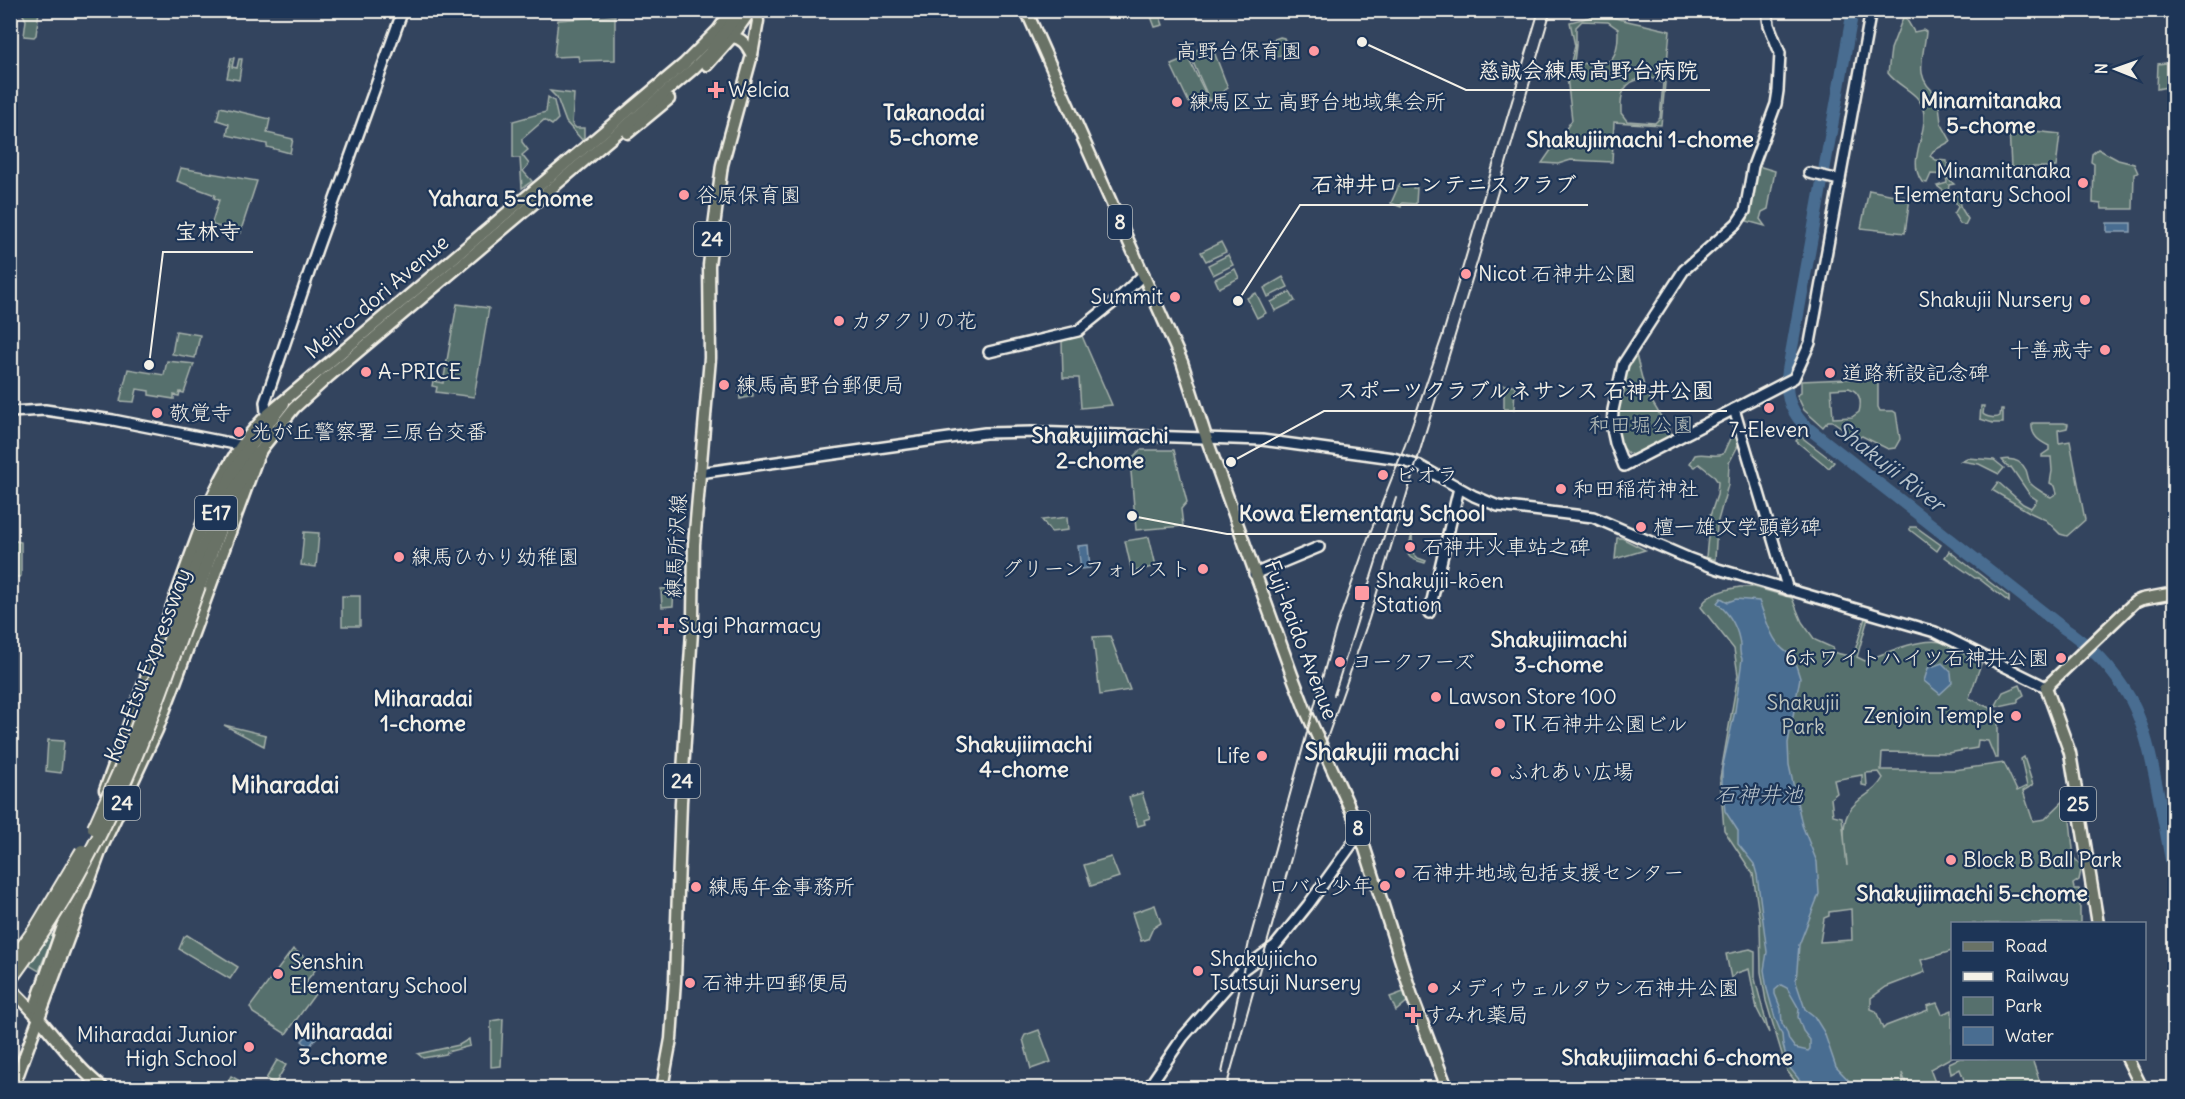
<svg xmlns="http://www.w3.org/2000/svg" width="2185" height="1099" font-family="Delius,'Klee One',sans-serif">
<rect width="100%" height="100%" fill="#33445e"/>
<filter id="ink" filterUnits="userSpaceOnUse"><feTurbulence type="fractalNoise" baseFrequency=".0167" numOctaves="2"/><feDisplacementMap in="SourceGraphic" scale="12" xChannelSelector="R" yChannelSelector="G"/><feConvolveMatrix kernelMatrix="1 2 1 2 8 2 1 2 1" color-interpolation-filters="sRGB"/></filter>
<g filter="url(#ink)">
<g fill="#56706d" stroke="#a5b0aa" stroke-width="1.5" fill-rule="evenodd">
<path d="M25 11H39L36 35 34 37 24 36 26 20 23 15Z"/>
<path d="M1149 11H1158L1163 25 1155 27Z"/>
<path d="M1592 11C1617 20 1644 24 1670 31L1661 125 1614 122 1612 162 1571 160 1558 164 1542 163 1572 120 1567 77 1575 46 1570 22 1591 17ZM1582 21 1608 22 1618 29C1619 65 1607 68 1574 62L1576 46V27ZM1645 78 1655 79 1663 83 1660 118 1655 123 1627 121 1621 113C1620 94 1623 81 1645 78Z"/>
<path d="M1904 15 1914 32 1923 30 1926 32C1924 57 1912 78 1938 95L1941 123 1951 141 1933 151 1930 156 1936 160 1947 161 1948 179 1954 184 1949 185 1948 192 1959 196 1960 206 1968 219 1965 225 1960 224 1954 214 1958 207 1954 199 1937 186 1947 183 1946 175 1931 174 1927 183 1922 182C1906 160 1929 133 1923 109 1919 92 1898 87 1888 73L1891 49Z"/>
<path d="M615 16V60L579 61 578 56 554 57 558 20Z"/>
<path d="M1280 37 1284 38 1290 51 1274 58 1264 43Z"/>
<path d="M1211 44 1228 88 1210 101 1189 53Z"/>
<path d="M231 58H234L232 67 237 68 239 59H242L239 80 227 78Z"/>
<path d="M1188 58 1209 100 1196 110 1192 109 1171 65Z"/>
<path d="M2174 62V103L2169 101 2167 87 2157 89 2158 64Z"/>
<path d="M550 91 574 94 572 124 576 128H584V138L582 140 566 122 557 98Z"/>
<path d="M548 97 554 101 558 119 552 125 544 120 522 139V142L528 150 522 155 529 164 523 171 532 181 522 188 520 158H513V121L546 112Z"/>
<path d="M220 107 270 119 267 133 293 139 290 153 267 147V144L227 135 229 124 217 120Z"/>
<path d="M2009 128 2060 134 2056 167H2011Z"/>
<path d="M2098 149 2118 160 2134 164 2138 173 2134 174 2133 209H2102L2101 204 2093 203 2094 164 2091 162 2092 154Z"/>
<path d="M1758 166 1775 171 1768 209 1762 212 1760 219 1765 226 1747 221 1751 209Z"/>
<path d="M181 168 257 181 240 233 213 225 212 222 219 200 214 198 215 195 177 181Z"/>
<path d="M1402 184 1414 185 1413 188H1417L1416 204 1402 203 1401 207 1391 203 1399 185Z"/>
<path d="M1869 190 1910 198 1905 233 1861 228Z"/>
<path d="M1221 242 1226 252 1206 261 1201 252Z"/>
<path d="M1228 255 1233 265 1213 275 1208 265Z"/>
<path d="M1235 269 1239 278 1219 288 1215 279Z"/>
<path d="M1283 277 1288 287 1268 297 1264 288Z"/>
<path d="M1290 292 1295 301 1275 311 1271 302Z"/>
<path d="M1256 293 1266 313 1257 318 1247 298Z"/>
<path d="M457 304 489 308 474 397 436 392 437 387 432 386 433 381 443 383Z"/>
<path d="M176 331 200 335 195 358 172 354Z"/>
<path d="M1082 336 1112 405 1081 408 1079 378H1063L1062 342 1064 340Z"/>
<path d="M1635 351 1645 390 1672 435 1632 455C1604 444 1622 371 1635 351Z"/>
<path d="M167 361 194 364 184 393 180 392 179 396 174 395V399L149 395V391L137 389 134 402 120 401 128 369 164 375Z"/>
<path d="M1871 378 1878 382V407L1880 411H1893L1896 413 1900 439 1895 448 1888 449 1862 436 1857 438 1832 421H1828L1823 427 1804 410 1797 395 1801 393V381ZM1849 388C1860 392 1862 401 1859 412L1852 417 1833 418 1831 389Z"/>
<path d="M1504 385H1515L1514 409H1504Z"/>
<path d="M752 386 753 396 740 399 739 388Z"/>
<path d="M1981 406H1984L1983 414C1986 417 1996 419 2000 416L2001 409H2003V423H1993L1980 419Z"/>
<path d="M2032 423H2064L2068 424 2067 428 2058 430 2059 443 2070 441 2085 520 2067 536 2060 534 2046 520 2031 513 1992 490 1998 482 2023 504 2031 508 2037 500 2030 495 2011 467 2009 468 2002 460C2012 458 2021 461 2026 470 2028 475 2028 481 2031 484 2035 488 2046 495 2051 497L2057 493 2055 486 2050 483 2052 471 2051 457H2042V455L2049 450V446C2039 441 2031 436 2032 423Z"/>
<path d="M1735 427 1740 442 1729 463 1728 485 1717 524 1715 560 1706 557 1710 516 1717 495 1718 482 1713 475 1699 464 1695 467 1690 463 1695 455C1705 452 1714 458 1723 454Z"/>
<path d="M1800 436 1834 462 1829 468 1796 441Z"/>
<path d="M1140 450H1174L1187 502 1181 509 1183 526 1136 530 1130 460Z"/>
<path d="M1967 458 1994 460 2004 468 1999 474 1979 464 1961 461Z"/>
<path d="M1067 517 1068 530 1051 532 1042 520Z"/>
<path d="M1910 527H1916L1941 545 1937 551 1910 530Z"/>
<path d="M304 532 319 533 316 567 301 565Z"/>
<path d="M1412 535 1413 553 1418 558 1426 561 1425 563C1403 558 1406 554 1412 535Z"/>
<path d="M1149 537 1156 566 1132 572 1125 541Z"/>
<path d="M1617 538H1622L1645 550 1615 559Z"/>
<path d="M11 540 21 542V576L19 577H11Z"/>
<path d="M1949 551 2009 597V602L1978 578H1975L1945 557Z"/>
<path d="M1740 587H1754L1792 598 1802 622 1815 640 1833 648 1832 652 1853 657 1865 618H1868L1857 657 1865 661C1887 652 1923 636 1946 643 1958 646 1970 654 1980 659L1981 664 1969 698 1998 712V758H1995L1988 741 1978 740 1977 748 1948 753 1882 752 1881 770H1954L2004 763 2017 791 2027 786 2021 759 2024 757 2033 785 2023 791 2033 821 2045 819 2074 791 2073 806 2069 811 2074 858 2082 866 2079 880 2073 884 2074 889H2079L2080 894V923L1952 924V951L1921 960 1925 972 1886 987 1871 998V1009L1876 1011 1883 1029 1886 1026 1928 1010 1927 1006 1937 1003 1942 1014 1952 1010V1057L1930 1069 1936 1085 1922 1088H1908L1902 1073 1904 1088H1801L1787 1071 1766 1001 1761 972 1760 922 1753 874 1724 830 1720 778 1738 675 1734 649 1701 607C1706 594 1727 589 1740 587ZM1879 772 1883 778C1875 792 1867 793 1856 803 1837 820 1846 844 1847 866L1842 817 1833 815 1831 798 1837 793 1834 780 1862 775V785L1867 786 1866 773ZM1851 909 1852 940 1820 942 1824 918 1829 916V912Z"/>
<path d="M674 588 673 606 662 607 661 589Z"/>
<rect x="342" y="596" width="18" height="30"/>
<path d="M1110 636 1130 690 1100 695 1093 637Z"/>
<path d="M2020 685 2024 695 2018 699V702L1995 707 2003 692Z"/>
<path d="M224 725 266 735 264 746Z"/>
<path d="M48 740 64 741 61 773 46 771Z"/>
<path d="M1142 793 1150 818 1144 820 1145 824 1138 826 1129 797Z"/>
<path d="M1111 857 1119 877 1091 886 1084 865Z"/>
<path d="M1155 905 1161 923 1153 928 1148 939 1141 941 1132 913Z"/>
<path d="M50 933 53 935 39 971 29 965Z"/>
<path d="M187 935 238 967 230 979 179 949 184 937Z"/>
<path d="M293 949 307 959 316 969 307 980V986L315 994 286 1034 253 1013 250 1007Z"/>
<path d="M1750 949 1755 951V979L1769 1033 1757 1009 1749 969 1737 973 1731 978 1726 954Z"/>
<path d="M1406 991 1409 1000 1396 1011 1390 997Z"/>
<path d="M503 1019 501 1066 491 1067V1021Z"/>
<path d="M1039 1030 1051 1062 1031 1069 1023 1039 1025 1035Z"/>
<path d="M469 1039 470 1046 447 1052 446 1054 423 1058 418 1054 459 1045Z"/>
<path d="M1960 1058 2032 1059 2042 1088H1967L1960 1069 1951 1074 1949 1063Z"/>
<path d="M277 1060 286 1065 275 1084 266 1079Z"/>
<path d="M231 1076 252 1088H224Z"/>
</g>
<g fill="#496d91" stroke="#8da2b4" stroke-width="1.5" fill-rule="evenodd">
<rect x="2107" y="223" width="24" height="9"/>
<path d="M1088 545 1090 568 1081 569 1078 546Z"/>
<path d="M1721 598 1728 602 1736 599 1759 601C1767 621 1772 647 1793 656L1800 678 1788 743 1789 765 1802 825 1817 862 1819 894 1799 945 1796 982 1805 1009 1814 1016 1824 1032 1836 1067 1856 1088H1806L1789 1067 1783 1045 1782 1035 1775 1018 1767 989 1764 970 1767 952 1757 875 1754 864 1738 844V831L1725 811 1722 786V769L1735 711 1742 659C1739 653 1740 651 1740 645 1738 627 1730 614 1717 603ZM1781 985 1787 988 1799 1009 1798 1017 1803 1031 1810 1040V1049L1808 1051 1795 1048 1789 1040 1787 1032 1782 1023 1781 1009 1775 994V990Z"/>
<path d="M1942 663 1951 672 1952 683 1940 694 1924 681 1928 668Z"/>
<path d="M316 1024 323 1029 309 1047 302 1041Z"/>
</g>
<g fill="none" stroke-linecap="round" stroke-linejoin="round">
<path stroke="#496d91" stroke-width="12" d="M1853 10 1788 370C1785 392 1788 407 1803 424L2062 627C2090 645 2114 670 2131 700 2145 727 2151 758 2157 787 2163 817 2169 847 2174 877"/>
<defs>
<g id="secondary">
<path d="M1767 10 1769 25 1780 53 1778 91 1776 104 1753 166 1745 211 1737 223 1684 270 1623 364 1613 410 1612 429 1615 443 1624 466 1794 378 1810 343 1871 10"/>
<path d="M1809 173 1840 180"/>
<path d="M989 352 1078 331 1119 298 1144 274"/>
<path d="M1734 409 1788 590"/>
<path d="M10 412 45 410 113 420 240 445"/>
<path d="M267 422 265 402 317 249 403 10"/>
<path d="M699 473 985 433 1032 432 1262 440 1393 458 1420 466 1474 496 1498 506 1593 517 1688 558 1718 569 1935 632 2046 687"/>
<path d="M1254 574 1319 547"/>
<path d="M1429 613 1459 488"/>
<path d="M1148 1088 1183 1037 1241 971 1275 946 1308 905 1360 833"/>
</g>
<g id="primary">
<path d="M1026 10 1182 362 1206 437 1292 675 1305 709 1357 824 1413 999 1447 1088"/>
<path d="M732 37C743 38 747 46 752 55"/>
<path d="M707 65 732 37 751 10"/>
<path d="M628 133 669 99"/>
<path d="M105 790 210 502C225 469 241 441 267 415L684 64 718 30 732 10"/>
<path d="M2098 924 2070 753 2046 687 2135 602 2142 599 2174 593"/>
<path d="M10 988C45 1019 67 1060 103 1088"/>
<path d="M35 1007 79 880"/>
<path d="M2127 1058 2142 1088"/>
<path d="M13 1088 102 847 157 730 175 683 259 453 263 447 294 408 328 377 693 69 710 52 741 10"/>
<path d="M662 1088 671 1039 675 980 681 802 693 616 694 544 710 358 709 265 722 165 752 55 758 21 756 10"/>
</g>
<g id="highway">
<path d="M191 583 232 475 250 446 283 403"/>
<path d="M199 586C216 542 228 490 259 453"/>
</g>
</defs>
<use href="#secondary" stroke="#f4f1e8" stroke-width="14"/>
<use href="#primary" stroke="#f4f1e8" stroke-width="15"/>
<use href="#highway" stroke="#f4f1e8" stroke-width="16"/>
<use href="#secondary" stroke="#1d3557" stroke-width="9"/>
<use href="#primary" stroke="#697266" stroke-width="10"/>
<use href="#highway" stroke="#697266" stroke-width="12"/>
<g stroke="#f4f1e8" stroke-width="2">
<path d="M1334 695 1396 498"/>
<path d="M1222 1073 1249 942 1336 628 1368 538 1405 445 1442 337 1539 10"/>
<path d="M1226 1088 1317 767 1369 619 1477 263 1551 10"/>
</g>
<defs>
<g id="highway-bridge">
<path d="M94 828 127 754 191 583"/>
<path d="M10 964 36 928 82 851"/>
<path d="M10 980C48 928 81 874 109 816 145 742 171 663 199 586"/>
</g>
</defs>
<use href="#highway-bridge" stroke="#f4f1e8" stroke-width="16" stroke-linecap="butt"/>
<use href="#highway-bridge" stroke="#697266" stroke-width="12"/>
</g>
</g>
<g fill="#ff9aa2" stroke="#1d3557" stroke-width="2">
<circle cx="1314" cy="51" r="6"/>
<path d="M713 81h6v6h6v6h-6v6h-6v-6h-6v-6h6z"/>
<circle cx="1177" cy="102" r="6"/>
<circle cx="2083" cy="183" r="6"/>
<circle cx="684" cy="195" r="6"/>
<circle cx="1466" cy="274" r="6"/>
<circle cx="1175" cy="297" r="6"/>
<circle cx="2085" cy="300" r="6"/>
<circle cx="839" cy="321" r="6"/>
<circle cx="2105" cy="350" r="6"/>
<circle cx="366" cy="372" r="6"/>
<circle cx="1830" cy="373" r="6"/>
<circle cx="724" cy="385" r="6"/>
<circle cx="1769" cy="408" r="6"/>
<circle cx="157" cy="413" r="6"/>
<circle cx="239" cy="432" r="6"/>
<circle cx="1383" cy="475" r="6"/>
<circle cx="1561" cy="489" r="6"/>
<circle cx="1641" cy="527" r="6"/>
<circle cx="1410" cy="547" r="6"/>
<circle cx="399" cy="557" r="6"/>
<circle cx="1203" cy="569" r="6"/>
<rect x="1354" y="585" width="16" height="16" rx="3"/>
<path d="M663 617h6v6h6v6h-6v6h-6v-6h-6v-6h6z"/>
<circle cx="2061" cy="658" r="6"/>
<circle cx="1340" cy="662" r="6"/>
<circle cx="1436" cy="697" r="6"/>
<circle cx="2016" cy="716" r="6"/>
<circle cx="1500" cy="724" r="6"/>
<circle cx="1262" cy="756" r="6"/>
<circle cx="1496" cy="772" r="6"/>
<circle cx="1951" cy="860" r="6"/>
<circle cx="1400" cy="873" r="6"/>
<circle cx="1385" cy="886" r="6"/>
<circle cx="696" cy="887" r="6"/>
<circle cx="1198" cy="971" r="6"/>
<circle cx="278" cy="974" r="6"/>
<circle cx="690" cy="983" r="6"/>
<circle cx="1433" cy="988" r="6"/>
<path d="M1410 1006h6v6h6v6h-6v6h-6v-6h-6v-6h6z"/>
<circle cx="249" cy="1047" r="6"/>
</g>
<g text-anchor="middle" stroke-width="4.5" stroke-linejoin="round" paint-order="stroke">
<g fill="#1d3557" stroke="#b4b9bc" stroke-width="1.5">
<rect x="1108" y="205" width="24" height="34" rx="4.5"/>
<rect x="694" y="222" width="36" height="34" rx="4.5"/>
<rect x="195" y="496" width="42" height="34" rx="4.5"/>
<rect x="664" y="764" width="36" height="34" rx="4.5"/>
<rect x="104" y="786" width="36" height="34" rx="4.5"/>
<rect x="2060" y="787" width="36" height="34" rx="4.5"/>
<rect x="1346" y="811" width="24" height="34" rx="4.5"/>
</g>
<g font-size="20" font-weight="bold" fill="#f4f1e8">
<text x="1120" y="229">8</text>
<text x="712" y="246">24</text>
<text x="216" y="520">E17</text>
<text x="682" y="788">24</text>
<text x="122" y="810">24</text>
<text x="2078" y="811">25</text>
<text x="1358" y="835">8</text>
</g>
<g font-size="21" fill="#f4f1e8" stroke="#1d3557" text-anchor="start">
<text x="1302" y="58" text-anchor="end">高野台保育園</text>
<text x="728" y="97">Welcia</text>
<text x="1189" y="109">練馬区立 高野台地域集会所</text>
<text x="2071" y="178" text-anchor="end">Minamitanaka<tspan x="2071" dy="24">Elementary School</tspan></text>
<text x="696" y="202">谷原保育園</text>
<text x="1478" y="281">Nicot 石神井公園</text>
<text x="1163" y="304" text-anchor="end">Summit</text>
<text x="2073" y="307" text-anchor="end">Shakujii Nursery</text>
<text x="851" y="328">カタクリの花</text>
<text x="2093" y="357" text-anchor="end">十善戒寺</text>
<text x="378" y="379">A-PRICE</text>
<text x="1842" y="380">道路新設記念碑</text>
<text x="736" y="392">練馬高野台郵便局</text>
<text x="169" y="420">敬覚寺</text>
<text x="1769" y="437" text-anchor="middle">7-Eleven</text>
<text x="251" y="439">光が丘警察署 三原台交番</text>
<text x="1395" y="482">ビオラ</text>
<text x="1573" y="496">和田稲荷神社</text>
<text x="1653" y="534">檀一雄文学顕彰碑</text>
<text x="1422" y="554">石神井火車站之碑</text>
<text x="411" y="564">練馬ひかり幼稚園</text>
<text x="1191" y="576" text-anchor="end">グリーンフォレスト</text>
<text x="1376" y="588">Shakujii-kōen<tspan x="1376" dy="24">Station</tspan></text>
<text x="678" y="633">Sugi Pharmacy</text>
<text x="2049" y="665" text-anchor="end">6ホワイトハイツ石神井公園</text>
<text x="1352" y="669">ヨークフーズ</text>
<text x="1448" y="704">Lawson Store 100</text>
<text x="2004" y="723" text-anchor="end">Zenjoin Temple</text>
<text x="1512" y="731">TK 石神井公園ビル</text>
<text x="1250" y="763" text-anchor="end">Life</text>
<text x="1508" y="779">ふれあい広場</text>
<text x="1963" y="867">Block B Ball Park</text>
<text x="1412" y="880">石神井地域包括支援センター</text>
<text x="1373" y="893" text-anchor="end">ロバと少年</text>
<text x="708" y="894">練馬年金事務所</text>
<text x="1210" y="966">Shakujiicho<tspan x="1210" dy="24">Tsutsuji Nursery</tspan></text>
<text x="290" y="969">Senshin<tspan x="290" dy="24">Elementary School</tspan></text>
<text x="702" y="990">石神井四郵便局</text>
<text x="1445" y="995">メディウェルタウン石神井公園</text>
<text x="1425" y="1022">すみれ薬局</text>
<text x="237" y="1042" text-anchor="end">Miharadai Junior<tspan x="237" dy="24">High School</tspan></text>
</g>
<g font-size="21" fill="#f4f1e8" stroke="#1d3557">
<text transform="translate(377 297) rotate(-40)" y="7">Mejiro-dori Avenue</text>
<text transform="translate(676 546) rotate(-87)" y="7">練馬所沢線</text>
<text transform="translate(1301 640) rotate(69)" y="7">Fuji-kaido Avenue</text>
<text transform="translate(148 665) rotate(-69)" y="7">Kan-Etsu Expressway</text>
</g>
<g font-size="21" fill="#bdc4bd" stroke="#1d3557">
<text x="1641" y="432">和田堀公園</text>
<text x="1803" y="710">Shakujii<tspan x="1803" dy="24">Park</tspan></text>
</g>
<g font-size="22" font-weight="bold" fill="#f4f1e8" stroke="#1d3557">
<text x="1991" y="108">Minamitanaka<tspan x="1991" dy="25">5-chome</tspan></text>
<text x="934" y="120">Takanodai<tspan x="934" dy="25">5-chome</tspan></text>
<text x="1640" y="147">Shakujiimachi 1-chome</text>
<text x="511" y="206">Yahara 5-chome</text>
<text x="1100" y="443">Shakujiimachi<tspan x="1100" dy="25">2-chome</tspan></text>
<text x="1559" y="647">Shakujiimachi<tspan x="1559" dy="25">3-chome</tspan></text>
<text x="423" y="706">Miharadai<tspan x="423" dy="25">1-chome</tspan></text>
<text x="1024" y="752">Shakujiimachi<tspan x="1024" dy="25">4-chome</tspan></text>
<text x="1972" y="901">Shakujiimachi 5-chome</text>
<text x="343" y="1039">Miharadai<tspan x="343" dy="25">3-chome</tspan></text>
<text x="1677" y="1065">Shakujiimachi 6-chome</text>
</g>
<g font-size="22" font-style="italic" fill="#b8c3ca" stroke="#1d3557">
<text transform="translate(1890 466) rotate(38)" y="8">Shakujii River</text>
<text x="1759" y="802">石神井池</text>
</g>
<g font-size="24" font-weight="bold" fill="#f4f1e8" stroke="#1d3557">
<text x="1382" y="760">Shakujii machi</text>
<text x="285" y="793">Miharadai</text>
</g>
</g>
<path fill="none" stroke="#f4f1e8" stroke-width="2" d="M1362 42L1466 90H1710M1238 301L1300 205H1588M149 365L163 252H253M1231 462L1324 411H1727M1132 516L1227 534H1497"/>
<g fill="#f4f1e8" stroke="#1d3557" stroke-width="2">
<circle cx="1362" cy="42" r="6"/>
<circle cx="1238" cy="301" r="6"/>
<circle cx="149" cy="365" r="6"/>
<circle cx="1231" cy="462" r="6"/>
<circle cx="1132" cy="516" r="6"/>
</g>
<g font-size="22" text-anchor="middle" font-weight="bold" fill="#f4f1e8" stroke="#1d3557" stroke-width="4.5" stroke-linejoin="round" paint-order="stroke">
<text x="1588" y="78">慈誠会練馬高野台病院</text>
<text x="1444" y="192">石神井ローンテニスクラブ</text>
<text x="208" y="239">宝林寺</text>
<text x="1525" y="398">スポーツクラブルネサンス 石神井公園</text>
<text x="1362" y="521">Kowa Elementary School</text>
</g>
<rect width="2185" height="1099" fill="none" stroke="#1d3557" stroke-width="36"/>
<rect x="18" y="18" width="2149" height="1063" fill="none" stroke="#f4f1e8" stroke-width="2" filter="url(#ink)"/>
<rect x="1951" y="922" width="195" height="138" fill="#1d3557" stroke="#738091" stroke-width="1.5"/>
<rect x="1963" y="942" width="30" height="9" fill="#697266" stroke="#738091" stroke-width="1.5"/>
<text x="2005" y="952" font-size="18" fill="#f4f1e8">Road</text>
<rect x="1963" y="972" width="30" height="9" fill="#f4f1e8" stroke="#738091" stroke-width="1.5"/>
<text x="2005" y="982" font-size="18" fill="#f4f1e8">Railway</text>
<rect x="1963" y="997" width="30" height="18" fill="#56706d" stroke="#738091" stroke-width="1.5"/>
<text x="2005" y="1012" font-size="18" fill="#f4f1e8">Park</text>
<rect x="1963" y="1027" width="30" height="18" fill="#496d91" stroke="#738091" stroke-width="1.5"/>
<text x="2005" y="1042" font-size="18" fill="#f4f1e8">Water</text>
<g transform="translate(2116 69) rotate(271)" stroke="#1d3557" stroke-width="4.5" paint-order="stroke">
<path d="M0-4.5L10 22L0 15L-10 22Z" fill="#f4f1e8"/>
<text y="-9" font-size="16" font-weight="bold" text-anchor="middle" fill="#f4f1e8">N</text>
</g>
</svg>
